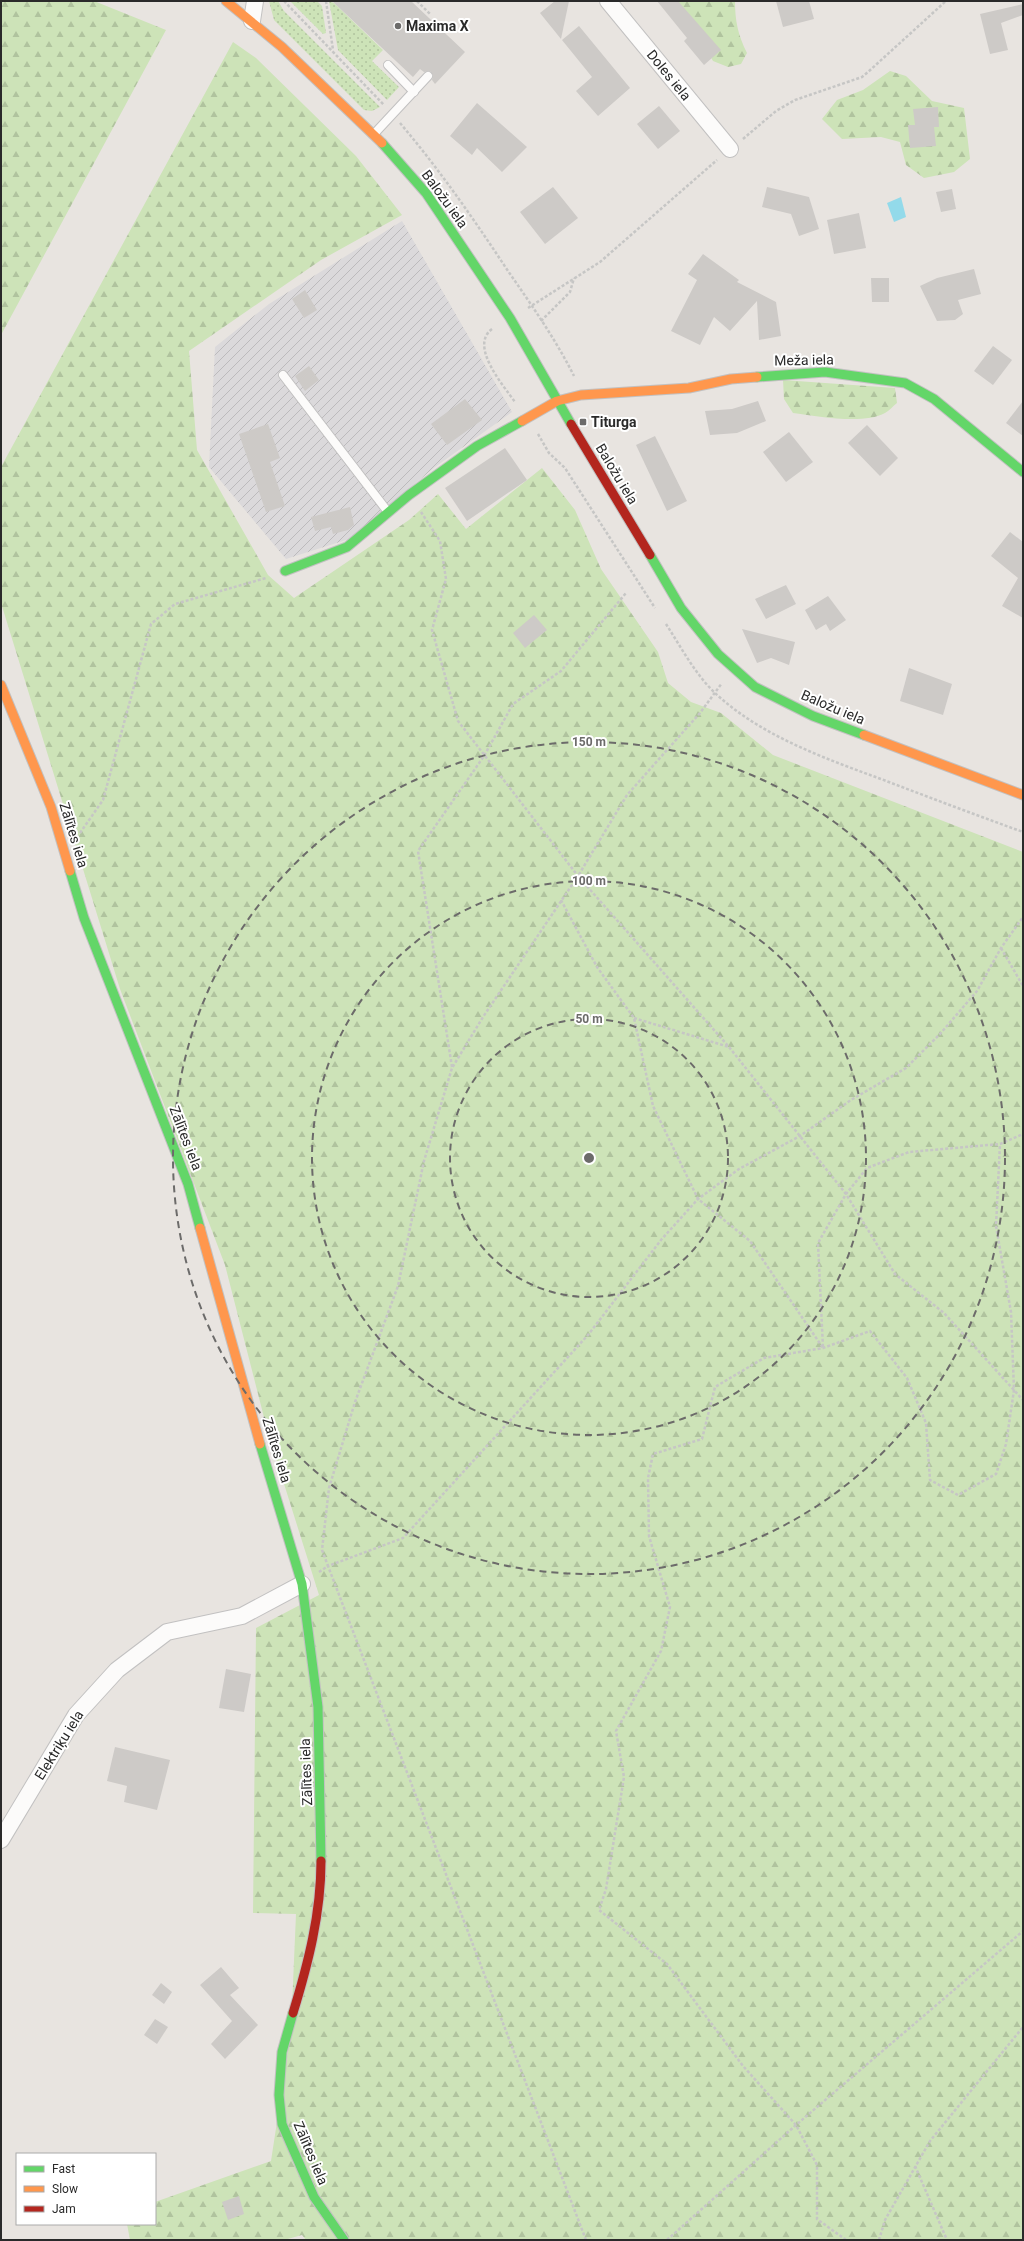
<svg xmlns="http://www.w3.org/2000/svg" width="1024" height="2241" font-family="Roboto,sans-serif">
<defs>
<pattern id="industrial-furrows" width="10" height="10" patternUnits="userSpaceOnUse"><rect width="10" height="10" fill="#dbd9db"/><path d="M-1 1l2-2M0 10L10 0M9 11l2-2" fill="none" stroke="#bcbabc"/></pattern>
<pattern id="grass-dots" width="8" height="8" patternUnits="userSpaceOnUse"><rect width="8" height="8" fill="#cde3b8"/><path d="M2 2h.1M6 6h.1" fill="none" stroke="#b0c39e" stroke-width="1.8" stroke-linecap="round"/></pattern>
<pattern id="forest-firs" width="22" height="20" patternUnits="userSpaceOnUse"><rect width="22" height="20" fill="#cde3b8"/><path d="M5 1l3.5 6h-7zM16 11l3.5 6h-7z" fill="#b0c39e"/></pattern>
</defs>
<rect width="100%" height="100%" fill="#e8e4e0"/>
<path fill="url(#industrial-furrows)" d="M402 221 512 412 435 467 349 539 286 559 209 467 215 347 269 304Z"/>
<g fill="url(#grass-dots)">
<path d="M269 1H278L284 11 380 107 372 111 364 110 274 20Z"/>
<path d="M290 1H317L322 6 326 33 323 34Z"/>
<path d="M329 1 334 3 383 50 372 61 399 87 387 100 338 50Z"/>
</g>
<g fill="url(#forest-firs)">
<path d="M1 1H94L166 30 1 335Z"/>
<path d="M671 1H735C735 21 738 35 747 53L741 64 728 67 713 61 700 38Z"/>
<path d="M233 42 256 58 356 156 402 215 321 260 189 351 197 450 268 575 294 598 409 520 438 494 466 529 542 468 575 510 601 569 658 652 668 683 691 702 721 713 773 755 1023 852V2240H306L302 2235 284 2240H130L127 2224H155V2202L271 2161 291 2030 296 1914 253 1913 256 1628 319 1595 268 1433 225 1265 120 989 1 603V467Z"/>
<path d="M890 71 906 76 932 101 964 108 970 159 954 172 924 178 906 165 900 142 881 137 842 139 822 119 837 100 863 90Z"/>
<path d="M783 380 895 388 897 403C893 406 889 411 885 413 864 425 816 416 793 413L784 399Z"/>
</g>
<path fill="#93daea" d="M901 197 906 217 894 222 887 203Z"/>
<g fill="#cdcac7">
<path d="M332 1H411L465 52 435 84 432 80 433 75 430 71 424 72 420 69 413 77Z"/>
<path d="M555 1H569L561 39 540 13Z"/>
<path d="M657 1H678L721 50 704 65 684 41 687 38Z"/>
<path d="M776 1H809L814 19 783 27Z"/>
<path d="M1023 4V15L1001 23 1008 50 990 54 980 14Z"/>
<path d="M579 26 630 88 598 116 576 91 592 77 562 40Z"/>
<path d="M477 103 527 147 502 172 477 148 472 155 450 136Z"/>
<path d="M659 106 680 131 658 149 637 124Z"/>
<path d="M938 107 939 127H934L936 146 910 148 908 125H915L913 109Z"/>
<path d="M553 187 578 218 545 244 520 212Z"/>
<path d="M767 187 809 197 819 229 799 236 791 214 762 207Z"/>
<path d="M952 189 956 209 941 212 936 192Z"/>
<path d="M859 213 866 248 834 254 827 220Z"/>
<path d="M703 254 739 280 737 282 776 302 781 336 759 340 757 301 730 331 714 317 700 345 671 331 697 280 688 274Z"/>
<path d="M974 269 981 294 958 300 963 314 955 320 937 321 920 286 937 278Z"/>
<path d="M871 278H889V302H872Z"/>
<path d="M305 290 317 310 304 318 292 299Z"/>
<path d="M993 346 1012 360 993 385 974 371Z"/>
<path d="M309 366 319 380 305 391 295 376Z"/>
<path d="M465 399 482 420 447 445 431 424Z"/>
<path d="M758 401 766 421 737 433 710 435 705 411 732 409Z"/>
<path d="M1023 401V436L1006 423Z"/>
<path d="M268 424 280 458 270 462 285 506 266 512 239 434Z"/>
<path d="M867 425 898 458 880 476 848 443Z"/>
<path d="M789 432 813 462 786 482 763 452Z"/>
<path d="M655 436 687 501 667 511 636 445Z"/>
<path d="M505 448 527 480 467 521 445 488Z"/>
<path d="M350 507 354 525 348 530 333 534 331 527 315 531 311 517Z"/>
<path d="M1010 532 1023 542V618L1002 606 1018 578 991 556Z"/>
<path d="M786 585 796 604 766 619 755 599Z"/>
<path d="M828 596 846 620 830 631 826 624 816 630 805 610Z"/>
<path d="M534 615 547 630 525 648 513 633Z"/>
<path d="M742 629 795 642 789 665 771 658 757 663Z"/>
<path d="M909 668 952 684 943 715 900 701Z"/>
<path d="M226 1669 251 1674 244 1712 219 1708Z"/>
<path d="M115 1747 170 1760 157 1810 124 1802 127 1786 107 1781Z"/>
<path d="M221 1967 239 1988 230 1995 258 2025 225 2059 211 2044 232 2021 200 1985Z"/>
<path d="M161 1983 172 1992 164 2004 152 1995Z"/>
<path d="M155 2019 168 2027 157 2044 144 2035Z"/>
<path d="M239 2196 244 2214 228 2220 222 2202Z"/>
</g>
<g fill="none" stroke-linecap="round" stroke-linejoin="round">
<defs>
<g id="lane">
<path d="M388 65 414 92"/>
<path d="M374 134 428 76"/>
<path d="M283 375 388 512"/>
</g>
<g id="street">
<path d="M608 1 730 149"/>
<path d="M252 21 255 1"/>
<path d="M1 1840 76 1715 117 1670 167 1632 242 1616 302 1584"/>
</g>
<g id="fast">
<path d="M382 143 426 193 510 318 571 424"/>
<path d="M757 377 825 372 905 383 934 399 1023 472"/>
<path d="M650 555 681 608 718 654 755 687 813 716 864 735"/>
<path d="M285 571 347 547 409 495 477 446 522 421"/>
<path d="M70 871 84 918 188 1184 200 1228"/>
<path d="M260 1444 302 1584 318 1707 321 1861"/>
<path d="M293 2013 282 2052 279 2095 282 2124 314 2197 344 2240"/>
</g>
<g id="slow">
<path d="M226 1 282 47 382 143"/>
<path d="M522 421 557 401 581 395 689 388 731 379 757 377"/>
<path d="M1 685 51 807 70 871"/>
<path d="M864 735 1023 795"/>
<path d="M200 1228 260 1444"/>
</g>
<g id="jam">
<path d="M571 424 650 555"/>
<path d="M293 2013C308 1964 321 1914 321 1861"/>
</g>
</defs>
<use href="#lane" stroke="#c2c1c1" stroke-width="10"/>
<use href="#street" stroke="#c2c1c1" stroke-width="18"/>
<use href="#fast" stroke="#c2c1c1" stroke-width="11"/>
<use href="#slow" stroke="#c2c1c1" stroke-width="11"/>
<use href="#jam" stroke="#c2c1c1" stroke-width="11"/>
<g stroke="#c6c6c5" stroke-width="2.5" stroke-dasharray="3 2" stroke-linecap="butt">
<path d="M284 1 384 105"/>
<path d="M326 1 333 50"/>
<path d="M417 1 430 14"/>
<path d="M400 123C439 169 473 218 506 268 530 303 555 338 574 376"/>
<path d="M743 139 776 111 795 100 862 77 868 72 946 1"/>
<path d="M528 308 600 262 717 160"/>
<path d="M541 321 570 292 574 278"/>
<path d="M492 329C469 346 503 385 515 402"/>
<path d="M538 434 549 453 565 468 655 608"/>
<path d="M421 512 440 541 446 579 432 630 458 721 578 876 729 1047 846 1194 895 1274 944 1313 1023 1400"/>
<path d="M666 624C681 647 695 674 715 693 761 736 824 758 881 779 928 797 976 815 1023 832"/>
<path d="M80 833 103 800 151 624 175 604 266 578"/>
<path d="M561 900 597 967 634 1018 653 1106 698 1199 750 1241 823 1348 818 1243 846 1194 867 1168 909 1152 1000 1144 1023 1134"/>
<path d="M1001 948 1023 986"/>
<path d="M634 1018 729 1047"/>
<path d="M452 1067 418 851 484 756 513 704 561 671 626 593"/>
<path d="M319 1572 328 1566 322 1550 329 1488 355 1402 398 1286 424 1161 452 1068 483 1017 578 876 627 795 700 713 722 683"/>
<path d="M915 2166 947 2240"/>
<path d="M586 2240 328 1566 403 1538 588 1335 661 1240 698 1199 739 1169 800 1136 851 1100 906 1068 940 1034 977 991 1001 948 1023 917"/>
<path d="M667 2240 796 2125 1023 1931"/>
<path d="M846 2240 817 2219V2165L796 2125 743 2066 667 1964 599 1910 606 1889 624 1777 616 1731 661 1651 670 1607 649 1536 648 1478 653 1454 702 1439 715 1387 764 1358 823 1348 870 1331 907 1378 926 1423 930 1480 958 1495 996 1474 1006 1444 1014 1390 1011 1312 996 1226 1000 1144"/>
<path d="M879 2240 885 2220 930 2141 1023 2027"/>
</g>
<use href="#lane" stroke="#fcfbfa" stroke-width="8"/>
<use href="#street" stroke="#fcfbfa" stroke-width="16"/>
<use href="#fast" stroke="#63d668" stroke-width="9"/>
<use href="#slow" stroke="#ff974d" stroke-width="9"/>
<use href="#jam" stroke="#b3261e" stroke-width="9"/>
</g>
<g fill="none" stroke="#6c6b6a" stroke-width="2" stroke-dasharray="7 5">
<circle cx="589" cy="1158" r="139"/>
<circle cx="589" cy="1158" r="277"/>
<circle cx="589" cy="1158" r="416"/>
</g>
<g fill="#6c6b6a" stroke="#fff" stroke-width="1.5">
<circle cx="398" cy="26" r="4"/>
<rect x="579" y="418" width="8" height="8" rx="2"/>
</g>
<g text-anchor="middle" stroke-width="4" stroke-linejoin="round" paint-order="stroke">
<g font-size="14" font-weight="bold" fill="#2a2a2a" stroke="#fff" text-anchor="start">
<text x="406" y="31">Maxima X</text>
<text x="591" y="427">Titurga</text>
</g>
<g font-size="14" fill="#2a2a2a" stroke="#fff">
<text transform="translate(669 75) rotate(51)" y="5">Doles iela</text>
<text transform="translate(445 199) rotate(54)" y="5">Baložu iela</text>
<text transform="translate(804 360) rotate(-1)" y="5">Meža iela</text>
<text transform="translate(617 474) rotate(59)" y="5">Baložu iela</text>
<text transform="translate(833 707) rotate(23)" y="5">Baložu iela</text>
<text transform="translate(74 835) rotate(73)" y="5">Zālītes iela</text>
<text transform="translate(186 1138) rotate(69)" y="5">Zālītes iela</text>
<text transform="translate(277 1450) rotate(73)" y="5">Zālītes iela</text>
<text transform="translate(59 1745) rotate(-58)" y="5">Elektriķu iela</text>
<text transform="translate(306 1772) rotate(-92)" y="5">Zālītes iela</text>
<text transform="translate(311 2153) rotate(67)" y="5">Zālītes iela</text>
</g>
</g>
<circle cx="589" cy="1158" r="6" fill="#6c6b6a" stroke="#fff" stroke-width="2"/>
<g font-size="12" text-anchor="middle" font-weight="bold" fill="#6c6b6a" stroke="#fff" stroke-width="4" stroke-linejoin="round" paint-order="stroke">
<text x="589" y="746">150 m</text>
<text x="589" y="885">100 m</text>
<text x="589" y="1023">50 m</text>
</g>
<rect width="1024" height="2241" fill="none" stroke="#2a2a2a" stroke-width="4"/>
<rect x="16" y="2153" width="140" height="72" fill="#ffffff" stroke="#aaaaaa"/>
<rect x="24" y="2166" width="20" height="6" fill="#63d668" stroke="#aaaaaa"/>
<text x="52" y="2173" font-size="12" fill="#2a2a2a">Fast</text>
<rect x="24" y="2186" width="20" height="6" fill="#ff974d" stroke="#aaaaaa"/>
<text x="52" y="2193" font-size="12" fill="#2a2a2a">Slow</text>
<rect x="24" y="2206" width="20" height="6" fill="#b3261e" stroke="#aaaaaa"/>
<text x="52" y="2213" font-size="12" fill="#2a2a2a">Jam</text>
</svg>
